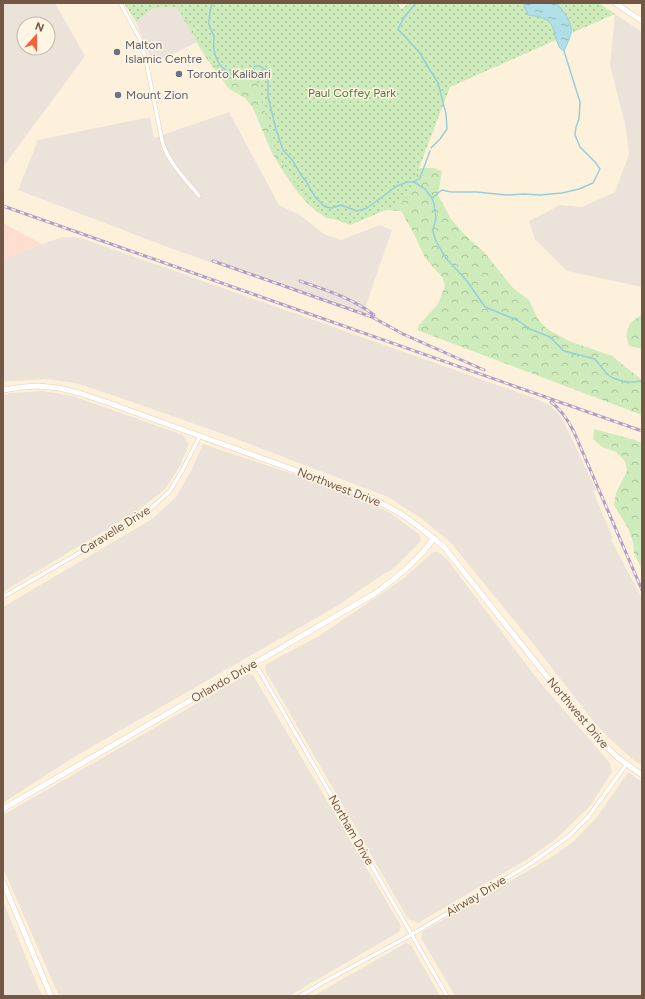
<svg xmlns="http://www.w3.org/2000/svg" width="645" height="999" font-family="Figtree,sans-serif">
<defs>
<pattern id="forest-crowns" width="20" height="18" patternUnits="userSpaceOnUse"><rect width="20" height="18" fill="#ceebbb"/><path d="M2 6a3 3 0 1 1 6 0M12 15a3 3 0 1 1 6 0" fill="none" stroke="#acc19a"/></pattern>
<pattern id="park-dots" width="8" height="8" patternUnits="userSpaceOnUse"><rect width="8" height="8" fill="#ceebbb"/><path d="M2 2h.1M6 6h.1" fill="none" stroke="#acc19a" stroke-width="1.8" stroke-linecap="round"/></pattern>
<pattern id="water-ripples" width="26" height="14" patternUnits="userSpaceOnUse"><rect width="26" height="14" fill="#b0dfe8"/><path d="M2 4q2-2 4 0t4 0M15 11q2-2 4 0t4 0" fill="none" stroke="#94b8be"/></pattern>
</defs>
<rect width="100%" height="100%" fill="#fef1dc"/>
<path fill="#ffdecf" d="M3 223 42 244 3 259Z"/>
<g fill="#ebe2da" fill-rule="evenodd">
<path d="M3 3H55L85 56 3 167ZM24 24H48V48H24Z"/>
<path d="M177 7 197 42 153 64 136 22 154 8Z"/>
<path d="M615 14 642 32V287L567 271 535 239 529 221 560 205 582 207 615 192 629 154 626 128 610 65Z"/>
<path d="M229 112 279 205 300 215 324 234 341 240 380 225 392 230 363 314 178 251 18 190 38 140 150 117 154 138Z"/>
<path d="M64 237 81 238 534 398 551 406 562 418 596 490 593 491 613 538 611 540 642 598V766L631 758 608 737 594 722 527 636 451 543 422 519 388 497 234 438 124 399 76 383 46 379 11 381 3 382V259L42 244Z"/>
<path d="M42 391 73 396 183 435 189 444 180 466 165 489 139 510 3 592V395L11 393Z"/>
<path d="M203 444 347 492 387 511 419 534 421 541 393 569 382 575 337 606 74 757 3 803V607L152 519 176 497 192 469Z"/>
<path d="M433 552H438L446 558 538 680 610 763 612 772 590 806 556 839 526 860 418 923 408 919 265 670 266 664 319 636 403 579Z"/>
<path d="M248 674 253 675 329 804 401 926 399 932 289 996H59L3 868V815Z"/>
<path d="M628 772 642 782V996H455L421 938 422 932 550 858 573 842 597 817Z"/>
<path d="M3 901 42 996H3Z"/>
<path d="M406 943 411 945 440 996H313Z"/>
</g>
<g fill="url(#forest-crowns)">
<path d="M174 3 382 176 422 168H434L442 171 438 195 451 219 465 235 484 252 513 288 529 300 538 319 547 329 569 341 612 356 642 380V415L417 330 419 325 438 304 445 286 442 277 425 258 413 232 401 211 386 210 365 218 345 221 326 218 310 206 298 193 284 173 271 151 253 108 245 98 229 89 206 58Z"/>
<path d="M642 314V349L629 346 626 335 630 323Z"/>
<path d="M594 429 635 440 642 443V570L634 553 633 542 628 528 614 505 616 493 627 471 625 461 616 452 602 447 593 439Z"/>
</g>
<path fill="url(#park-dots)" d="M124 3H398L401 9 409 3H599L615 14 450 87 408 197 383 211 350 225 319 213 296 185 275 151 256 78 232 81 216 67 177 7 154 8 136 22Z"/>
<path fill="url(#water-ripples)" stroke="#96cfda" d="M523 3H556C563 10 572 22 571 32 571 37 566 46 564 51 560 49 559 47 558 44 555 39 555 33 553 28 550 18 537 16 528 15Z"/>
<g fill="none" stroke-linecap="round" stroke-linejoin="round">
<g stroke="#96cfda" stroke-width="1.5">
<path d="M212 3C211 9 208 18 209 25 210 29 213 32 214 37 214 41 213 45 214 49 216 67 232 80 250 75L255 66H260L266 70 268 79V97L276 129 283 150 293 161 301 175 306 181 315 197 325 207 332 208 341 205 357 211 367 208 397 186 407 182H414L425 189 432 198 434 204 436 218 433 230 435 239 445 257 467 281 485 307 507 316 517 320 530 329 550 337 564 351 595 359 607 374 613 378 625 382H635L640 381 642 382"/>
<path d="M416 3 403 19 398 29 419 52 438 83 446 114 447 129 440 139 431 148"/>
<path d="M414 182 420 178 430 151"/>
<path d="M432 198 442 190 451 192H477L506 195 524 194 540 195 562 193 579 189 593 183 600 169 595 162 580 147 575 135 576 127 579 119 580 102 564 51"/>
</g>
<defs>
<g id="street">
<path d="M120 3 140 39 146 61 163 145C171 165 185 179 199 196"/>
<path d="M3 597 136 520 148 511 170 491 182 471 200 436"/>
<path d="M255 664 263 677 447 996"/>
<path d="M300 996 324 982 411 935 530 864 551 849 569 836 588 817 626 765"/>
</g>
<g id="secondary">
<path d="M615 3 642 21"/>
<path d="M3 390 23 387 38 386 59 388 79 393 109 403 175 427 372 498 403 515 418 526 444 547 592 733 617 757 642 775"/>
<path d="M3 809 374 594C396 578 418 561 434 538"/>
<path d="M3 882 51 996"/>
</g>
</defs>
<use href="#street" stroke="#e2cdb9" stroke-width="4.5"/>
<use href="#secondary" stroke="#e7ceb6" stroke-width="6"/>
<use href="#street" stroke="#fff" stroke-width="3.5"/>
<use href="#secondary" stroke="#fff" stroke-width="5"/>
<defs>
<g id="rail">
<path d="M3 206 642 431"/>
<path d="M213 261 372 317 403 334 484 370"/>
<path d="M300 281C326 290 352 298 374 315"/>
<path d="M551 402C562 410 568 420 574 432L642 590"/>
</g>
</defs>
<use href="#rail" stroke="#b39cc6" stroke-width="3"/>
<use href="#rail" stroke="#fff5e4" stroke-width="1.5" stroke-dasharray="4.5" stroke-linecap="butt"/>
</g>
<g fill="#6b7280" stroke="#fff5e4" stroke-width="1.5">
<circle cx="117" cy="52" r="4"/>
<circle cx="179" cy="74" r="4"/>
<circle cx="118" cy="95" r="4"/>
</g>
<g text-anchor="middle" stroke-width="3" stroke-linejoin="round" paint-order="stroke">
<g font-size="12" fill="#5b616d" stroke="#fff5e4" text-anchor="start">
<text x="125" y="49">Malton<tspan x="125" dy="14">Islamic Centre</tspan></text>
<text x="187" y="78">Toronto Kalibari</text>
<text x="126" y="99">Mount Zion</text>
</g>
<g font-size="12" fill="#4d7b3b" stroke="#fff5e4">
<text x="352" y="97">Paul Coffey Park</text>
</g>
<g font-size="12" fill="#745644" stroke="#fff5e4">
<text transform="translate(339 487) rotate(21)" y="4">Northwest Drive</text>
<text transform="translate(115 530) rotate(-32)" y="4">Caravelle Drive</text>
<text transform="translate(224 681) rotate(-30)" y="4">Orlando Drive</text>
<text transform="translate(578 713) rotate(50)" y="4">Northwest Drive</text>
<text transform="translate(351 830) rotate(60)" y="4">Northam Drive</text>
<text transform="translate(476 896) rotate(-31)" y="4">Airway Drive</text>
</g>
</g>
<rect width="645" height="999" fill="none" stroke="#745644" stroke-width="8"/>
<g transform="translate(36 36) rotate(21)"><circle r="19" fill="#fff5e4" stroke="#c7b5a4"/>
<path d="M0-3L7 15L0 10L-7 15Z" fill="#f26438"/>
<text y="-6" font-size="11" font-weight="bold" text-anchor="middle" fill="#745644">N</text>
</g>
</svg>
